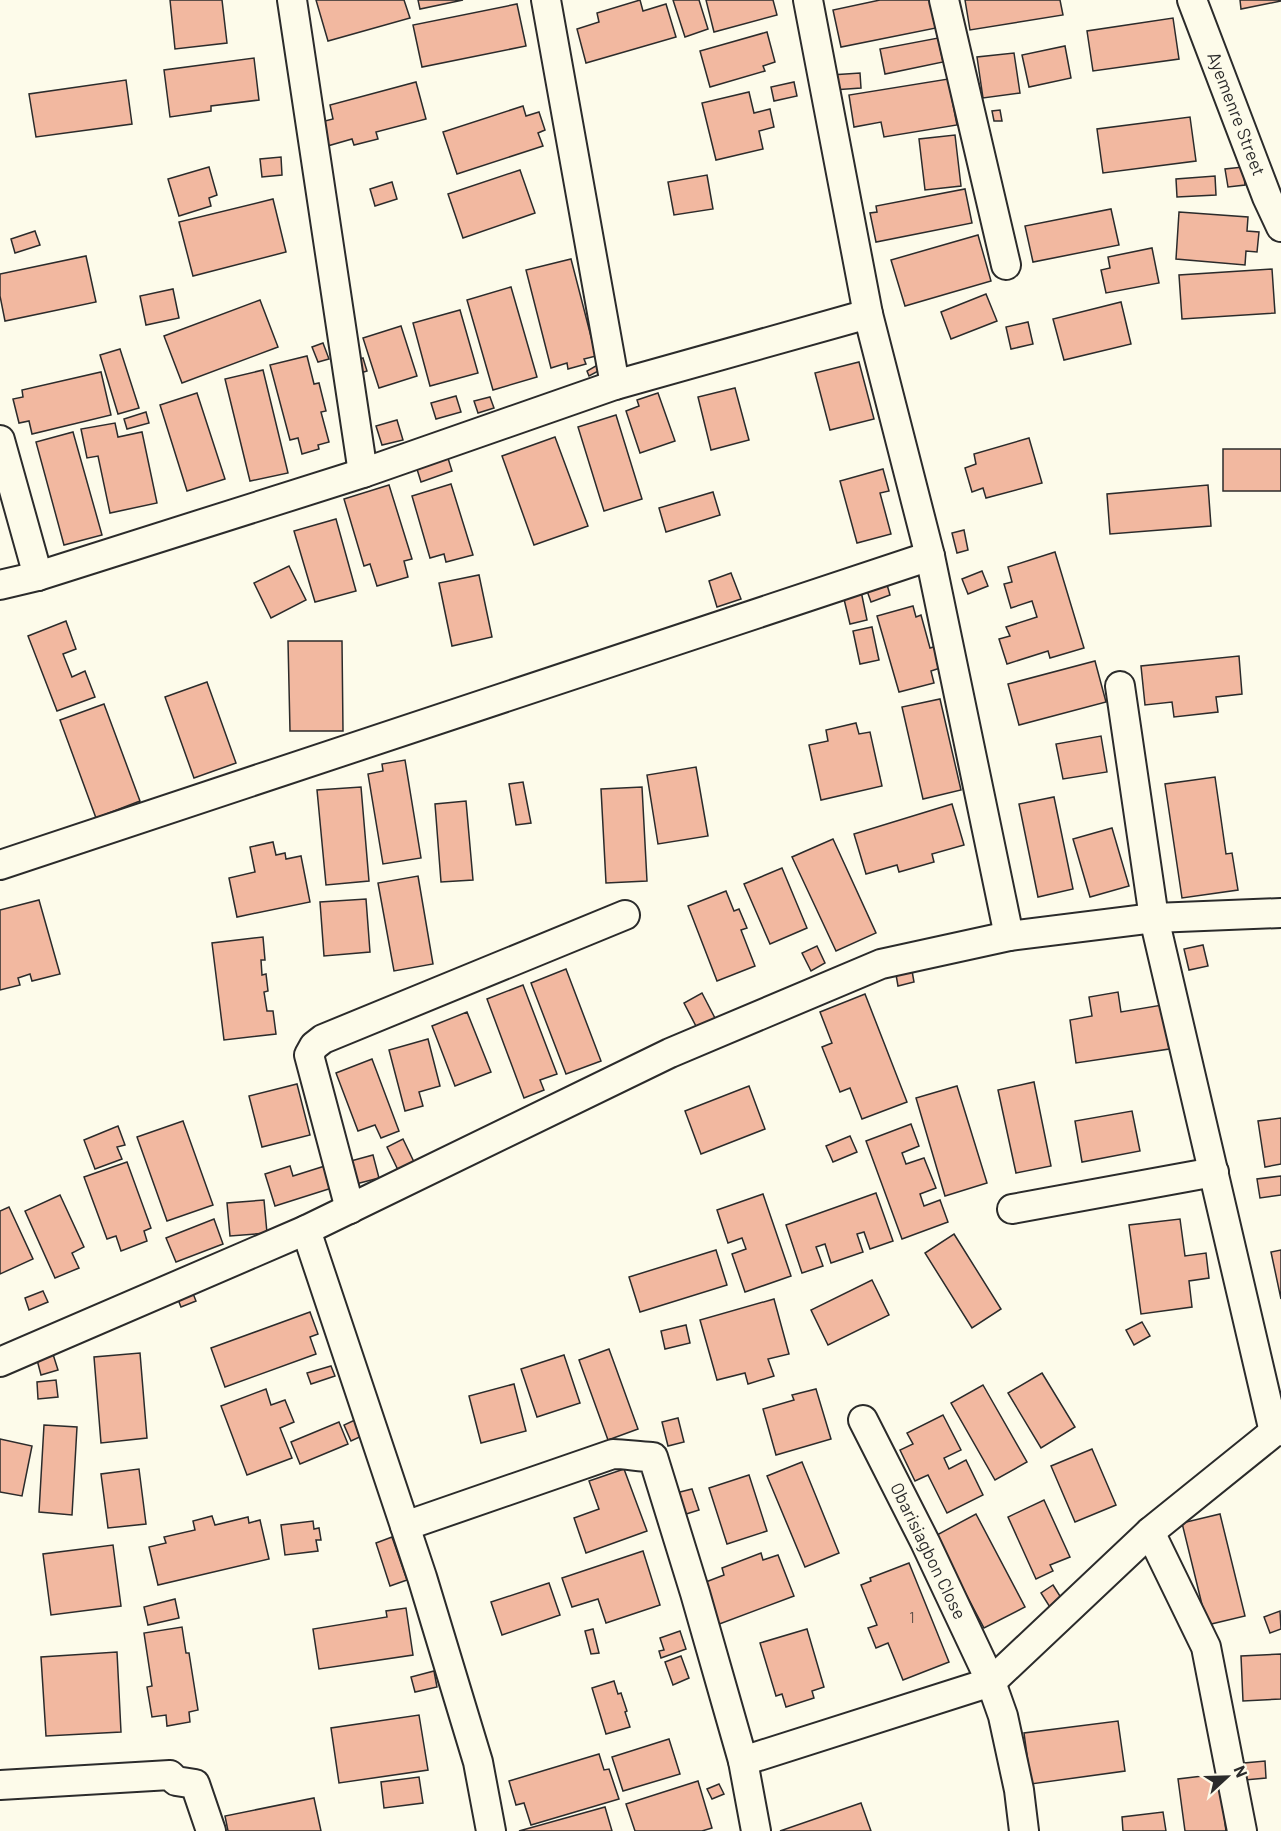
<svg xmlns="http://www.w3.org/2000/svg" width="1281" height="1831" font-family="Barlow,sans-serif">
<rect width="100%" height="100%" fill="#fdfbea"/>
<g fill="#f2b8a0" stroke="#2b2b2b" stroke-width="1.5">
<path d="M170 0H222L227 43 175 49Z"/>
<path d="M316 0H404L410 18 328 41Z"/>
<path d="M418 0H463L420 9Z"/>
<path d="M640 0 643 11 666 4 676 37 586 63 577 29 599 22 597 13Z"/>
<path d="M673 0H699L708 29 685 37Z"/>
<path d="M706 0H773L777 15 714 32Z"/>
<path d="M880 0H930L936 28 841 47 833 10Z"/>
<path d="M965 0H1060L1063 15 970 30Z"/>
<path d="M1240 0H1281V1L1241 9Z"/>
<path d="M517 4 526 46 422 67 413 25Z"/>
<path d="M1173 18 1179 59 1093 71 1087 31Z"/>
<path d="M767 32 775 62 763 66 765 71 710 87 700 51Z"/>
<path d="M938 38 943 62 885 74 880 49Z"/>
<path d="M1065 46 1071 78 1029 87 1022 55Z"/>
<path d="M1014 53 1020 93 983 98 977 57Z"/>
<path d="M254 58 259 100 211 106V111L170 117 164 70Z"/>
<path d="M860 73 861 88 833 90 831 75Z"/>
<path d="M948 79 957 125 884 137 881 122 854 127 849 95Z"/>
<path d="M126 80 132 124 36 137 29 94Z"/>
<path d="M416 82 426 119 376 132 378 139 354 145 352 139 324 147 317 123 333 119 330 105Z"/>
<path d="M794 82 797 96 774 101 771 87Z"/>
<path d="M749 92 754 113 770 109 774 127 759 131 763 149 716 160 702 103Z"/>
<path d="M523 106 526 116 539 112 545 130 538 133 543 146 457 174 443 132Z"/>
<path d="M1000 110 1002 121H994L992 111Z"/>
<path d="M1190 117 1196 161 1103 173 1097 129Z"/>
<path d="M955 135 961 186 925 190 919 139Z"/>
<path d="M281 157 282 175 262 177 260 159Z"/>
<path d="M209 167 217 195 209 198 211 206 179 216 168 179Z"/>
<path d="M1243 167 1245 185 1228 187 1225 169Z"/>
<path d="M520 170 535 213 463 238 448 194Z"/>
<path d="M707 175 713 209 674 215 668 182Z"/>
<path d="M1215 176 1216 195 1177 197 1176 179Z"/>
<path d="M392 182 397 199 375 206 370 189Z"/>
<path d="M965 189 972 223 876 242 870 213 877 212 876 206Z"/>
<path d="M273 199 286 252 193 276 179 222Z"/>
<path d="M1111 209 1119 245 1033 262 1025 226Z"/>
<path d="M1179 212 1248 217 1247 231 1259 232 1257 252 1246 251 1245 265 1176 259Z"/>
<path d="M35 231 40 245 15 253 11 239Z"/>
<path d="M978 235 991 281 905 306 891 260Z"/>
<path d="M1152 248 1159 283 1106 293 1101 270 1110 268 1108 257Z"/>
<path d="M86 256 96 302 5 321 0 296V274Z"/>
<path d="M571 259 596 356 584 359 586 364 568 369 567 363 551 368 526 270Z"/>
<path d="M1272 269 1275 313 1182 319 1179 275Z"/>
<path d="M511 287 537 377 493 390 467 300Z"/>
<path d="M173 289 179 318 146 325 140 296Z"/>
<path d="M986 294 997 321 951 339 941 312Z"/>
<path d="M260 300 278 347 182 383 164 336Z"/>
<path d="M1121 302 1131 344 1064 360 1053 319Z"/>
<path d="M460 310 478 373 430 386 413 323Z"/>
<path d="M1028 322 1033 344 1011 349 1006 327Z"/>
<path d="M401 326 417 376 379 388 363 338Z"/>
<path d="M323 343 329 359 318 362 312 347Z"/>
<path d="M120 349 139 408 118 414 100 355Z"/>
<path d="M307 356 314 384 319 383 326 411 321 412 329 442 318 445 319 449 302 454 298 438 290 440 270 365Z"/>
<path d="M363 358 367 371 354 375 350 362Z"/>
<path d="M859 362 874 419 830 430 815 373Z"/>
<path d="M601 363 604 368 589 376 587 371Z"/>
<path d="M263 370 288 473 250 481 225 379Z"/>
<path d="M101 372 111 415 32 434 29 421 19 423 13 399 23 397 22 390Z"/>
<path d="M735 388 749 440 711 450 698 397Z"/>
<path d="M197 393 225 479 187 491 160 405Z"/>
<path d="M658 393 675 441 640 453 626 411 639 406 637 400Z"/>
<path d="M456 396 461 412 436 419 431 403Z"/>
<path d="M490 397 494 408 478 413 474 401Z"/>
<path d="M146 412 149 423 127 429 124 419Z"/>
<path d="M616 415 642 499 604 511 578 427Z"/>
<path d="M397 420 403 440 382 445 376 426Z"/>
<path d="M115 423 118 437 142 432 157 503 110 513 98 456 87 458 81 429Z"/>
<path d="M73 432 102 535 64 545 36 442Z"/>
<path d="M555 437 588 526 534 545 502 456Z"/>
<path d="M1029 438 1042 483 986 498 983 488 972 492 965 468 976 464 974 454Z"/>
<rect x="1223" y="449" width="58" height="42"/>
<path d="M447 455 452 471 421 482 416 466Z"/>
<path d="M883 469 889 491 880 493 891 534 857 543 840 481Z"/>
<path d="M451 484 473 555 446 562 444 554 430 558 412 496Z"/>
<path d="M389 485 412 559 404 561 408 577 377 586 370 564 364 566 344 499Z"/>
<path d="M1208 485 1211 526 1110 534 1107 494Z"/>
<path d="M713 492 720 515 666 532 659 508Z"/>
<path d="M336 519 356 591 315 602 294 531Z"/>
<path d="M964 530 968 550 957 553 952 533Z"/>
<path d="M1055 552 1084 648 1050 658 1048 651 1007 664 999 639 1010 636 1006 627 1037 617 1032 601 1011 608 1004 584 1012 582 1008 567Z"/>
<path d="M289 566 306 600 271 618 254 583Z"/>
<path d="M982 571 988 586 968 594 962 579Z"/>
<path d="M731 573 741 599 717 607 709 581Z"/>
<path d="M479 575 492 637 452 646 439 583Z"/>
<path d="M886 581 890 595 871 602 866 588Z"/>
<path d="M861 591 867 620 850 624 843 595Z"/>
<path d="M913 606 916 617 921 615 930 648 937 646 943 667 931 671 934 683 899 692 877 616Z"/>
<path d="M66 621 76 649 63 654 72 677 85 671 95 697 57 711 28 636Z"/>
<path d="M872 627 879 660 860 664 853 631Z"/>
<path d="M288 641H342L343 731H290Z"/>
<path d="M1239 656 1242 694 1216 697 1218 712 1174 717 1172 702 1145 705 1141 666Z"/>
<path d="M1095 661 1106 702 1019 725 1008 684Z"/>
<path d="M207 682 236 763 194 778 165 697Z"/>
<path d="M940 699 961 790 923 799 902 707Z"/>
<path d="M104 704 140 801 96 818 60 720Z"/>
<path d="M856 723 859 734 870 732 882 786 821 800 809 745 828 741 826 730Z"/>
<path d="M1101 736 1107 772 1063 779 1056 744Z"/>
<path d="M405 760 421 858 383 864 368 774 383 771 382 764Z"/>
<path d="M696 767 708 836 658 844 647 775Z"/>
<path d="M1215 777 1226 854 1232 853 1238 890 1182 898 1165 784Z"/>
<path d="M523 782 531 823 516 825 509 784Z"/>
<path d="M361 787 369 881 326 885 317 790Z"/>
<path d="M642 787 647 881 606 883 601 789Z"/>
<path d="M1054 797 1073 889 1038 897 1019 804Z"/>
<path d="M466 801 473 880 441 882 435 804Z"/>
<path d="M952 804 964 845 932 854 934 862 899 872 897 865 866 874 854 834Z"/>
<path d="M1112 828 1129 886 1090 897 1073 839Z"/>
<path d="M833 839 876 933 836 951 792 857Z"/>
<path d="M273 842 276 855 285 853 286 859 301 856 310 902 237 917 229 878 255 872 250 847Z"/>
<path d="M782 868 807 928 770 944 744 884Z"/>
<path d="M418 876 433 964 394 971 378 883Z"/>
<path d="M726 891 734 911 739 909 747 928 741 930 755 966 717 981 688 906Z"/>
<path d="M366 899 370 952 324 956 320 902Z"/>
<path d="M39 900 60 974 32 981 30 974 18 978 20 985 0 990V910Z"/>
<path d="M263 937 265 960H261L262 975 266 974 268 991 264 992 267 1011H273L276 1034 224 1040 212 943Z"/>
<path d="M1203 945 1208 966 1189 970 1184 949Z"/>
<path d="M817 946 825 963 811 971 802 953Z"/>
<path d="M911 965 914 982 898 986 895 969Z"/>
<path d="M566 969 601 1061 566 1074 531 983Z"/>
<path d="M523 985 557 1074 540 1080 544 1090 524 1098 487 999Z"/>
<path d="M1118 992 1121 1012 1162 1005 1169 1049 1076 1063 1070 1020 1092 1016 1089 997Z"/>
<path d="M702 993 717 1022 699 1032 684 1003Z"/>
<path d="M865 994 907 1102 862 1119 850 1088 840 1092 822 1047 832 1043 820 1012Z"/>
<path d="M467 1012 491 1072 455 1086 432 1026Z"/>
<path d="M428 1039 440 1086 419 1092 423 1106 405 1111 389 1050Z"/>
<path d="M372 1059 399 1131 381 1138 375 1125 358 1131 336 1073Z"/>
<path d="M1034 1082 1051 1166 1016 1173 998 1090Z"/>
<path d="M297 1084 310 1135 262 1147 249 1096Z"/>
<path d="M749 1086 765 1129 701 1154 685 1111Z"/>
<path d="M957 1086 987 1183 945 1196 916 1098Z"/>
<path d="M1132 1111 1140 1151 1082 1162 1075 1121Z"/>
<path d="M1281 1118V1164L1265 1167 1258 1121Z"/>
<path d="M183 1121 213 1205 167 1221 137 1137Z"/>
<path d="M911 1124 919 1146 902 1153 906 1164 924 1158 936 1188 920 1194 924 1206 940 1200 948 1222 902 1239 866 1141Z"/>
<path d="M118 1126 125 1145 117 1147 122 1159 95 1169 84 1140Z"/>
<path d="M850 1136 857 1152 833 1162 826 1146Z"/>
<path d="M403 1139 414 1162 398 1170 387 1147Z"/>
<path d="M373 1155 379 1178 352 1185 347 1162Z"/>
<path d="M127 1162 151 1228 144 1231 147 1241 121 1251 116 1236 107 1239 84 1177Z"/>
<path d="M328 1165 335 1187 275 1206 265 1174 290 1166 293 1176Z"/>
<path d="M1281 1176V1195L1260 1198 1257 1179Z"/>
<path d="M876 1193 893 1241 870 1249 864 1232 857 1234 863 1252 831 1263 825 1244 816 1247 823 1266 802 1273 786 1225Z"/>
<path d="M763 1194 791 1276 745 1292 732 1254 746 1249 742 1238 728 1243 717 1210Z"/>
<path d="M60 1195 84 1247 72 1253 79 1268 55 1278 25 1211Z"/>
<path d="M264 1200 267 1233 230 1236 227 1203Z"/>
<path d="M9 1207 33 1259 0 1274V1211Z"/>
<path d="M214 1219 223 1244 176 1262 166 1238Z"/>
<path d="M1180 1219 1185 1256 1206 1253 1209 1278 1189 1281 1192 1307 1141 1314 1129 1225Z"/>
<path d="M954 1234 1001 1309 972 1328 925 1253Z"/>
<path d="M716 1250 727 1285 640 1312 629 1277Z"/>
<path d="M1281 1250V1299L1271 1252Z"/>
<path d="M872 1280 889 1315 828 1345 811 1310Z"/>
<path d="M190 1286 196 1301 181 1307 175 1292Z"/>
<path d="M43 1291 48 1302 29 1310 25 1298Z"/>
<path d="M774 1299 789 1354 768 1359 774 1376 748 1384 745 1373 717 1380 700 1320Z"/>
<path d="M310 1312 318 1334 310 1337 316 1354 225 1387 211 1348Z"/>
<path d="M1142 1322 1150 1336 1134 1345 1126 1330Z"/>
<path d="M686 1325 690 1343 665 1349 661 1331Z"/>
<path d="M609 1349 638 1429 608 1440 579 1360Z"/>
<path d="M52 1351 58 1370 41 1375 36 1356Z"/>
<path d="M140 1353 147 1438 101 1443 94 1357Z"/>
<path d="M564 1355 580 1403 537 1417 521 1369Z"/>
<path d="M331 1366 335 1376 311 1384 307 1373Z"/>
<path d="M1042 1373 1075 1427 1041 1448 1008 1393Z"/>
<path d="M56 1380 58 1397 38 1399 37 1382Z"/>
<path d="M514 1384 526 1431 481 1443 469 1396Z"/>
<path d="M983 1385 1027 1462 995 1480 951 1403Z"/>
<path d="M266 1389 271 1405 285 1400 294 1422 280 1428 292 1458 247 1475 221 1406Z"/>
<path d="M816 1389 831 1439 776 1455 763 1409 794 1400 792 1395Z"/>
<path d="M943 1415 961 1450 944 1458 949 1469 966 1460 983 1495 947 1513 928 1475 915 1481 900 1450 913 1444 907 1433Z"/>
<path d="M678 1418 684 1442 668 1446 662 1422Z"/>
<path d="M357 1419 364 1435 351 1441 344 1425Z"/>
<path d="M339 1422 348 1444 300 1464 291 1442Z"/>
<path d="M44 1425 77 1427 72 1515 39 1512Z"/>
<path d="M0 1439 32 1446 22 1496 0 1492Z"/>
<path d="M1092 1449 1116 1505 1075 1522 1051 1466Z"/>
<path d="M802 1462 839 1553 805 1567 767 1476Z"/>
<path d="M139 1469 146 1524 108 1528 101 1474Z"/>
<path d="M624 1469 647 1531 586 1553 574 1518 599 1509 589 1481Z"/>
<path d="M749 1475 767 1531 727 1544 709 1488Z"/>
<path d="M692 1489 699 1510 683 1515 676 1493Z"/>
<path d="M1044 1500 1070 1557 1050 1565 1053 1571 1036 1579 1008 1517Z"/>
<path d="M976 1514 1025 1607 984 1628 935 1536Z"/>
<path d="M1220 1514 1245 1616 1207 1625 1182 1523Z"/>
<path d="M212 1516 215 1525 248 1517 249 1523 260 1520 269 1559 158 1585 149 1547 166 1543 164 1537 195 1530 193 1521Z"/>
<path d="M313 1521 314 1529 319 1528 321 1540H316L318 1551 285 1555 281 1525Z"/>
<path d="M392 1537 407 1580 390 1586 376 1543Z"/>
<path d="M113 1545 121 1606 51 1615 43 1554Z"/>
<path d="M643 1551 660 1605 606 1623 598 1599 572 1607 562 1578Z"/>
<path d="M761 1553 763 1560 778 1555 794 1596 714 1626 698 1585 724 1575 722 1568Z"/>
<path d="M909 1563 949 1662 903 1680 888 1643 876 1648 868 1628 877 1625 861 1585 871 1581 870 1578Z"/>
<path d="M549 1583 560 1615 502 1635 491 1602Z"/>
<path d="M1053 1585 1065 1604 1053 1612 1041 1593Z"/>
<path d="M175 1599 179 1618 148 1625 144 1607Z"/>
<path d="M406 1608 413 1655 319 1669 313 1629 387 1617 386 1611Z"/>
<path d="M1280 1611 1281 1629 1270 1633 1264 1617Z"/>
<path d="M182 1627 186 1653H189L198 1710 189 1712 190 1722 167 1726 166 1715 152 1717 147 1687 152 1686 144 1633Z"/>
<path d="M593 1629 599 1653 591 1654 585 1631Z"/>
<path d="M807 1629 824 1687 812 1691 814 1698 786 1707 782 1694 776 1696 760 1643Z"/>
<path d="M680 1631 686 1649 661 1658 659 1651 664 1650 660 1638Z"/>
<path d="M117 1652 121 1732 46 1736 41 1657Z"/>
<path d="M1281 1654V1699L1243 1701 1241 1656Z"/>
<path d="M681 1656 689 1678 673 1685 665 1662Z"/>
<path d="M434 1671 437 1687 415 1692 411 1677Z"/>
<path d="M614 1681 618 1694 621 1693 627 1711 625 1712 630 1727 606 1734 592 1688Z"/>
<path d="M419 1715 428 1770 339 1783 331 1728Z"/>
<path d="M1118 1721 1125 1771 1031 1784 1024 1733Z"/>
<path d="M669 1739 680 1774 623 1791 612 1757Z"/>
<path d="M599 1754 604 1770 609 1769 619 1799 531 1825 524 1803 516 1805 509 1781Z"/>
<path d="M1265 1761 1266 1778 1245 1780 1244 1763Z"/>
<path d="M1219 1774 1226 1831H1185L1178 1779Z"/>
<path d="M419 1777 423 1803 384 1808 381 1782Z"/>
<path d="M698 1781 712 1828 702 1831H635L626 1804Z"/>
<path d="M719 1784 724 1794 712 1799 707 1789Z"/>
<path d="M314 1798 321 1831H228L225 1816Z"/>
<path d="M861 1803 871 1831H780Z"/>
<path d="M605 1807 612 1831H519Z"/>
<path d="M1163 1812 1166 1831H1123L1122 1817Z"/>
</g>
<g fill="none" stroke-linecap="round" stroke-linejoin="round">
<defs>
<g id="minor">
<path d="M292 0 363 473"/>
<path d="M546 0 615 385"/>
<path d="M808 0 868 314 930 556 1009 936"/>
<path d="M944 0 1006 265"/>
<path d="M1192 0 1267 197 1281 227"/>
<path d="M0 440 38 576"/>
<path d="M0 585 38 576 363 473 615 385 868 314"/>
<path d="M1120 686 1154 918 1274 1432"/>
<path d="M0 865 930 556"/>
<path d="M350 1209 309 1055 314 1046 323 1039 625 915"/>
<path d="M1012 1209 1214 1172"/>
<path d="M306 1230 422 1577 478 1762 491 1831"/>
<path d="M0 1362 306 1230 670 1053 881 964 1009 936 1154 918 1281 913"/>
<path d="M863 1420 925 1542 991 1682 1003 1716 1019 1790 1024 1831"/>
<path d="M405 1526 613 1454C627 1454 639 1457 653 1457L695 1593 743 1761 756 1831"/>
<path d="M1150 1532 1206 1647 1242 1831"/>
<path d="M743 1761 991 1682 1150 1532 1274 1432 1281 1431"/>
<path d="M0 1785 170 1775 176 1781 195 1784 211 1831"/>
</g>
</defs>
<use href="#minor" stroke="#2b2b2b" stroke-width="32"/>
<use href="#minor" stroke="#fdfbea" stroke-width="28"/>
</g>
<g text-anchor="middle" stroke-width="4.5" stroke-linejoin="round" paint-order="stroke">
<g font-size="15" fill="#5d4e48">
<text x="912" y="1623">1</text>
</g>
<g font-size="18" fill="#2b2b2b" stroke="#fdfbea">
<text transform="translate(1236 114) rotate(69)" y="6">Ayemenre Street</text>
<text transform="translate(928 1551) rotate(64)" y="6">Obarisiagbon Close</text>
</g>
</g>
<g transform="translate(1227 1777) rotate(68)" stroke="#fdfbea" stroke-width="4.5" paint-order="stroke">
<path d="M0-4.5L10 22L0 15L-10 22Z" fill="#2b2b2b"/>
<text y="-9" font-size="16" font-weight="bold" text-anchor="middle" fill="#2b2b2b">N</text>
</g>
</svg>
